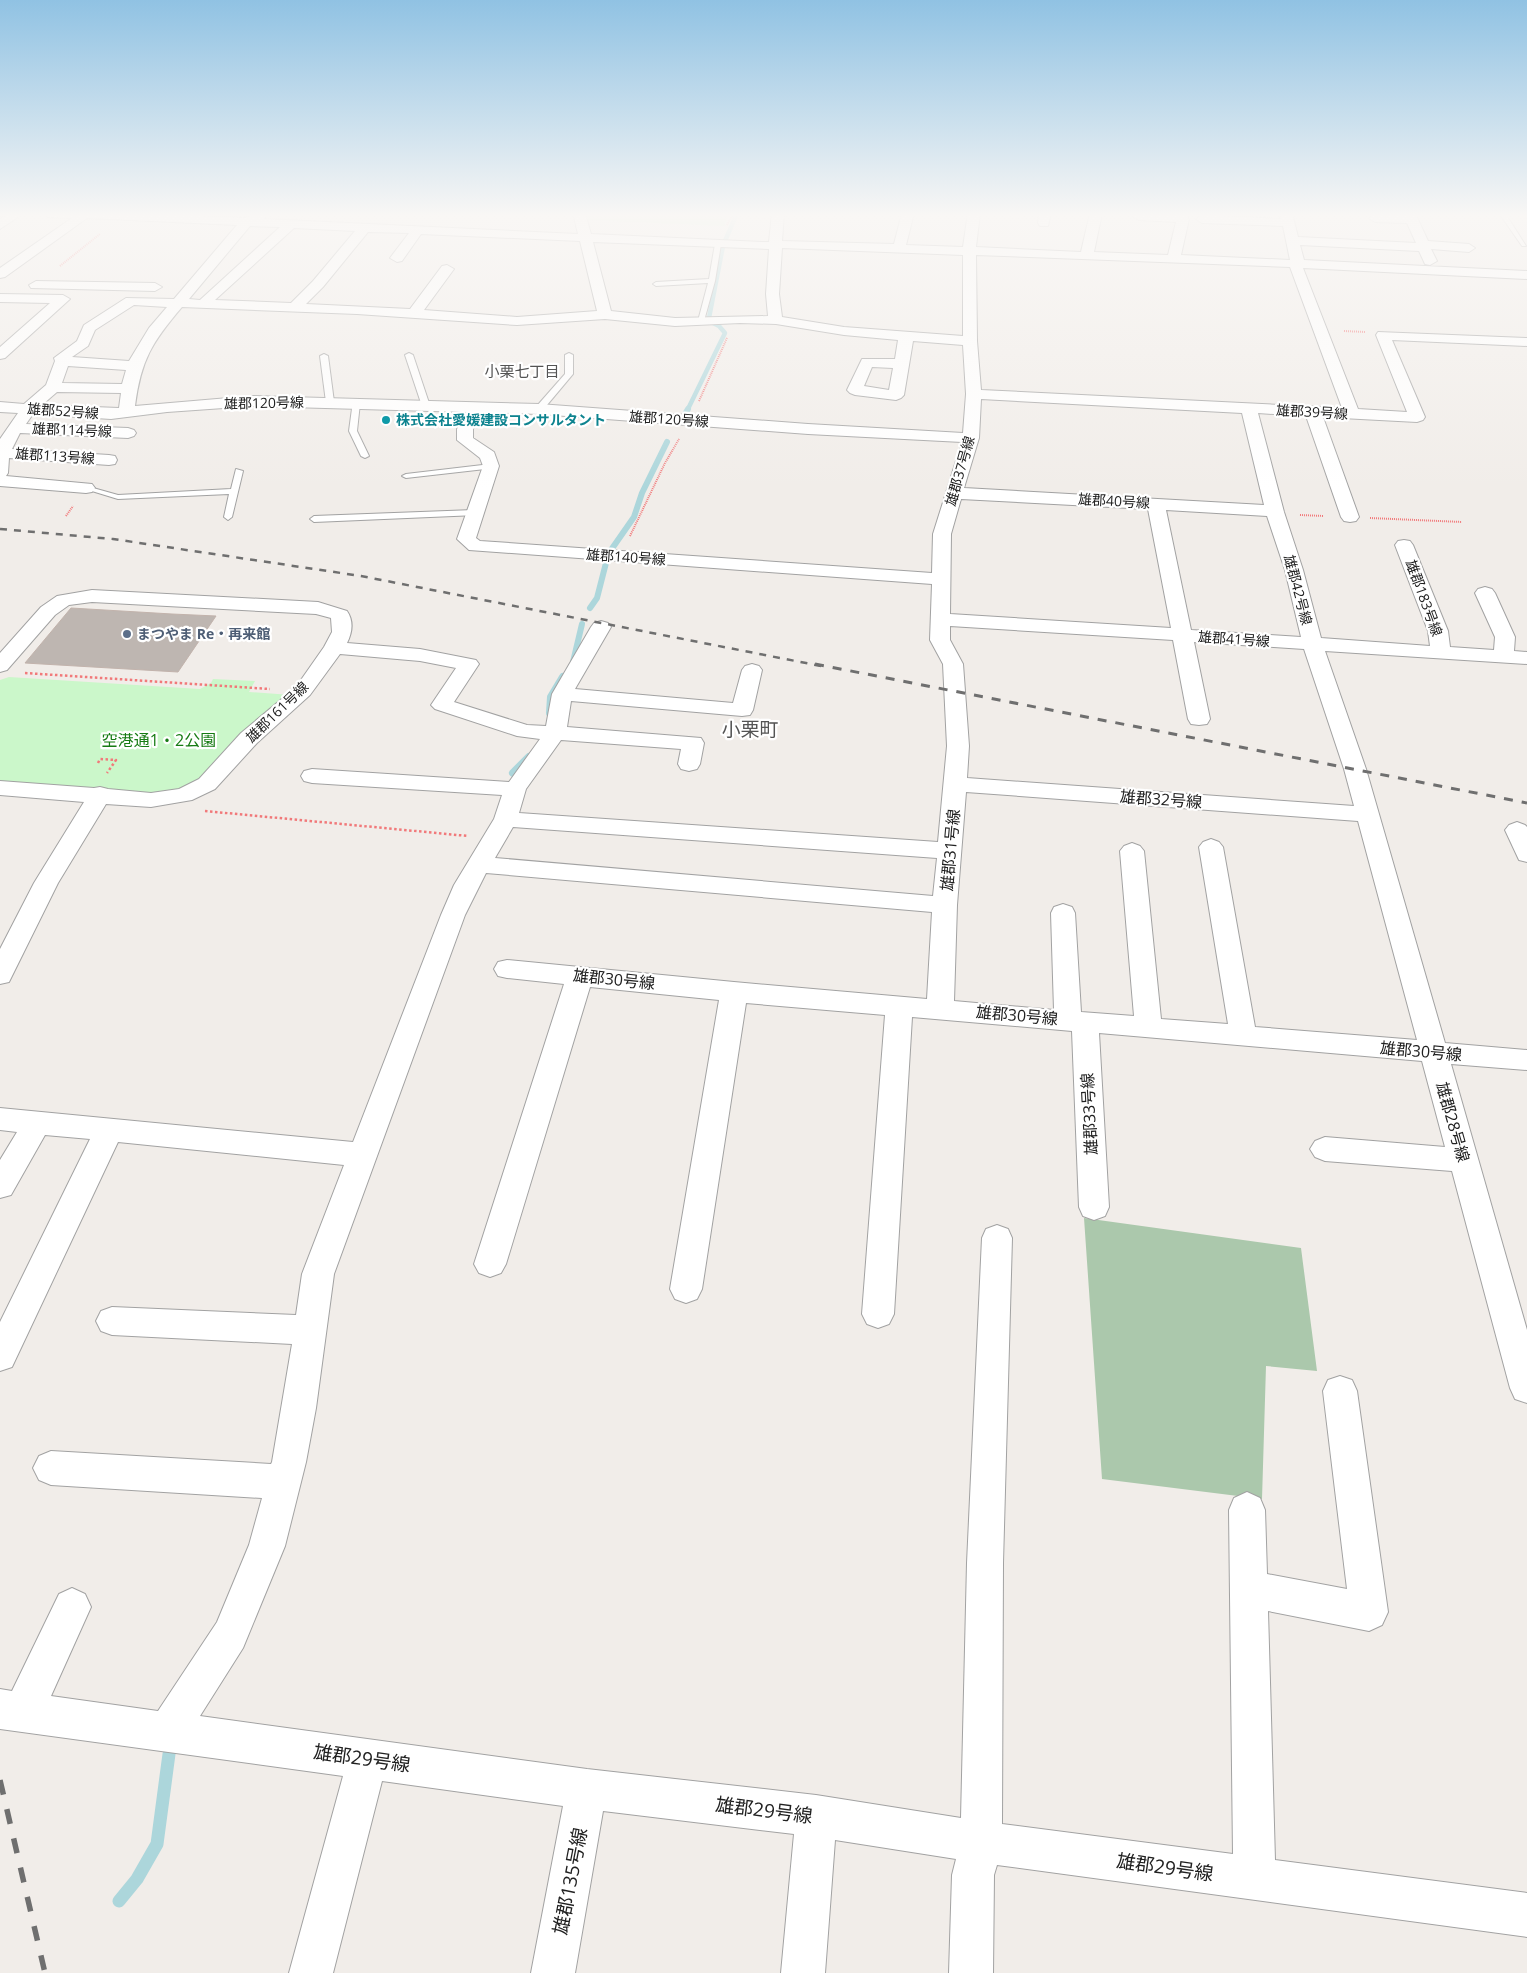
<svg xmlns="http://www.w3.org/2000/svg" width="1527" height="1973" font-family="'Open Sans','Noto Sans JP',sans-serif">
<rect width="100%" height="100%" fill="#f1ede9"/>
<path fill="#abc8ac" d="M1084 1218 1301 1248 1317 1371 1266 1366 1262 1499 1102 1479Z"/>
<g fill="#cbf7ca">
<path d="M585 213H729L724 226 587 220Z"/>
<path d="M9 677 200 689 211 683 213 679 255 681 249 692 291 695 199 782C184 790 166 793 149 793L0 781V680Z"/>
</g>
<g fill="none" stroke-linecap="round" stroke-linejoin="round">
<g stroke="#acd6db" stroke-width="4.5">
<path d="M725 241 737 213"/>
<path d="M709 318 723 246"/>
<path d="M687 411 725 333 719 326 713 323"/>
</g>
<g stroke="#acd6db" stroke-width="6">
<path d="M684 416 688 409"/>
<path d="M611 550 634 517 642 493 667 442"/>
<path d="M590 608 597 598 607 559"/>
<path d="M573 662 582 624"/>
</g>
<g stroke="#acd6db" stroke-width="8">
<path d="M550 713 551 697 563 677"/>
<path d="M513 773 529 757"/>
</g>
<path stroke="#acd6db" stroke-width="13" d="M119 1901 137 1879 157 1844 169 1754"/>
</g>
<path fill="#beb6b1" stroke="#c2b3ac" d="M71 608 172 614 216 616 178 672 25 663Z"/>
<g fill="none" stroke-linecap="round" stroke-linejoin="round">
<defs>
<g id="lane">
<path d="M1499 213H1505L1526 246H1522Z"/>
<path d="M718 242 721 244 715 281 704 321 701 323 698 321 708 283 656 286 653 284 656 282 709 279 715 244Z"/>
<path d="M409 353 413 355 430 406 429 408 422 406 405 355Z"/>
<path d="M569 353 573 355V374L542 411H536V407L565 374V355Z"/>
<path d="M324 354 328 356 334 402 330 404 326 402 320 356Z"/>
<path d="M353 401 360 403 357 431 369 456 365 458 361 456 349 431Z"/>
<path d="M491 464H494V468L406 478 402 476 406 474Z"/>
<path d="M236 469 243 471 232 517 228 520 224 517 229 494 118 499 82 488 86 486 118 495 231 489Z"/>
<path d="M474 510 478 513 477 515 314 522 310 519 314 516Z"/>
</g>
<g id="street">
<path d="M10 213H24L0 229V219Z"/>
<path d="M42 213H129L245 218 259 213 263 214 265 217 264 219 578 234 573 213H585L591 234 762 242H769L772 213H784L782 241 894 244 902 213H914L906 245 963 247 968 213H980L976 247 1081 252 1090 213H1102L1094 252 1168 255 1176 222 1139 220 1133 216V213L1187 216 1189 219 1181 255 1290 260 1283 226 1202 223 1196 219 1202 215 1281 219 1280 213H1292L1298 237 1416 243 1407 223 1375 222 1369 218 1375 214 1404 216 1403 213H1415L1428 241 1469 244 1475 248 1469 252 1431 249 1437 261 1430 265 1425 264 1419 251 1300 245 1304 260 1527 271V279L1303 268 1358 409 1407 412 1376 335 1378 332 1527 338V346L1392 340 1425 417 1423 420 1417 422 1323 417 1359 517 1356 521 1350 522 1344 521 1341 517 1306 416 1258 413 1284 512 1303 570 1321 638 1430 646 1428 631 1395 545 1398 541 1404 540 1410 541 1413 545 1448 631 1450 647 1494 650 1495 637 1475 593 1478 589 1485 587 1492 589 1495 593 1515 637 1514 651 1527 652V664L1325 651 1366 769 1445 1043 1527 1050V1070L1451 1064 1527 1330V1403L1515 1399 1510 1388 1452 1171 1325 1161 1315 1157 1310 1149 1315 1141 1325 1137 1445 1147 1422 1061 1099 1033 1109 1207 1105 1216 1094 1220 1083 1216 1079 1207 1072 1031 912 1017 894 1314 889 1324 878 1328 867 1324 862 1314 885 1015 746 1003 702 1289 697 1299 686 1303 675 1299 670 1289 719 1000 590 987 506 1264 501 1273 490 1277 479 1273 474 1264 564 984 507 978 498 976 494 969 498 962 507 960 734 982 927 999 932 912 486 873 465 915 334 1274 316 1408 306 1462 285 1546 243 1648 200 1716 587 1769 816 1795 961 1818 967 1563 982 1238 986 1229 997 1225 1008 1229 1012 1238 1003 1563 1002 1824 1233 1854 1229 1510 1234 1498 1247 1492 1260 1498 1265 1510 1267 1574 1347 1589 1323 1391 1328 1380 1340 1376 1352 1380 1357 1391 1388 1612 1382 1625 1369 1631 1268 1611 1275 1860 1527 1893V1937L997 1865 994 1875 993 1973H949L952 1875 956 1859 835 1840 825 1973H781L794 1834 603 1811 575 1973H531L563 1806 382 1781 333 1973H289L343 1776 0 1729V1689L12 1691 59 1594 72 1588 85 1594 91 1607 51 1696 158 1711 217 1622 249 1545 262 1498 51 1485 39 1480 33 1468 39 1456 51 1451 271 1464 272 1462 292 1344 112 1335 101 1331 96 1321 101 1311 112 1307 296 1315 302 1274 344 1165 118 1142 12 1367 0 1371V1322L90 1139 45 1135 11 1195 0 1198V1160L17 1132 0 1130V1108L353 1142 441 915 454 885 494 819 502 795 312 783 304 781 301 776 304 771 312 769 509 782 540 739 517 736 435 709 431 705 456 668 420 661 340 654 310 695 257 743 215 789 192 800 151 807 106 804 58 883 9 982 0 984V949L34 883 84 802 0 795V781L94 788 100 787 108 789 151 793 179 789 199 779 241 733 296 687 324 647 332 632 331 618 316 614 92 602 69 605 55 615 7 670 0 672V653L41 607 57 596 92 590 318 602 347 611C354 621 352 633 347 643L420 649 476 660 479 664 454 702 527 725 546 726 552 694 591 627 594 623 601 621 608 623 611 627 575 689 733 703 742 670 745 666 752 664 759 666 762 670 753 710 750 715 742 716 571 701 567 727 701 738 704 743 700 764 697 769 689 771 681 769 678 764 681 749 561 740 526 789 519 813 938 842 947 746 943 664 930 640 932 584 469 550 457 539 483 466 480 458 457 440V429L467 412 252 406 167 412 111 419 33 414 26 424 128 428 134 430 136 433 134 436 128 438 20 433 12 449 109 455 115 456 117 460 115 464 109 465 9 458 8 473 6 476 92 484 95 488 92 492 86 493 0 486V439L18 413 0 412V402L24 404 46 385 55 361 54 358 77 341 84 325 126 298 174 299 237 225 87 218 5 277 0 278V268L72 218 48 217ZM250 226 280 227 200 300 189 299ZM294 228 355 231 313 281 291 303 215 300ZM368 232 409 233 390 258 397 262 402 261 421 234 580 241 597 311 517 317 424 310 454 269 447 265 442 266 410 309 306 304 323 287ZM593 242 769 249 766 294 768 316 675 318 611 311ZM782 248 963 255V336L844 327 782 317 779 294ZM976 255 1290 267 1342 408 981 390 977 341ZM134 305 167 307 149 328 129 361 72 357 88 346 95 330ZM182 307 357 314 517 325 605 319 675 326 740 323 776 324 844 335 898 340 895 359H862L847 390 850 393 855 395 896 400 901 398 904 395 913 341 963 345 966 394 963 433 808 424 539 404 252 396 135 406C141 360 152 342 182 307ZM68 366 126 370 122 384 62 383ZM872 367 893 368 889 390 864 386ZM57 392 121 393 119 408 42 405ZM981 399 1242 413 1264 505 964 488 979 438ZM483 412 539 414 808 434 962 442 933 534 932 573 480 541 476 538 499 466 494 452 473 438V429ZM961 499 1148 509 1171 628 950 614 951 534ZM1166 510 1267 516 1285 570 1301 637 1191 630ZM950 626 1173 640 1188 719 1191 724 1199 725 1207 724 1210 719 1194 642 1304 649 1344 769 1354 806 967 778 969 746 963 664 950 640ZM966 792 1358 821 1417 1040 1255 1027 1223 847 1219 842 1211 839 1203 842 1199 847 1228 1024 1161 1019 1144 851 1140 846 1132 843 1124 846 1120 851 1134 1016 1081 1012 1075 913 1072 907 1063 904 1054 907 1051 913 1054 1010 954 1001 957 905ZM513 827 937 858 933 896 495 858Z"/>
<path d="M1039 213H1051L1048 226H1040L1038 223Z"/>
<path d="M36 281 155 283 162 287 155 291 31 288 29 285Z"/>
<path d="M0 294 63 295 70 299 5 358 0 359V347L50 303 0 302Z"/>
<path d="M1517 822 1525 825 1527 827V862L1519 860 1505 830 1509 825Z"/>
</g>
</defs>
<use href="#lane" stroke="#a2a2a2" stroke-width="2"/>
<use href="#street" stroke="#a2a2a2" stroke-width="2"/>
<g stroke="#f1797a" stroke-width="2" stroke-dasharray="1 1" stroke-linecap="butt">
<path d="M727 225 733 213"/>
<path d="M60 266 100 234"/>
<path d="M1344 331 1365 332"/>
<path d="M699 401 727 338"/>
<path d="M1300 515 1324 516"/>
<path d="M66 516 73 506"/>
<path d="M1370 518 1462 522"/>
<path d="M630 536 665 463 679 439"/>
</g>
<g stroke="#f1797a" stroke-width="2.5" stroke-dasharray="2.5 2.5" stroke-linecap="butt">
<path d="M25 673 270 689"/>
<path d="M98 763 100 759 116 760 107 773"/>
<path d="M205 811 468 836"/>
</g>
<use href="#lane" fill="#fff" fill-rule="evenodd"/>
<use href="#street" fill="#fff" fill-rule="evenodd"/>
<path stroke="#6f6f6f" stroke-width="2.5" stroke-dasharray="7 7" stroke-linecap="butt" d="M0 529 113 539 361 576 821 666"/>
<path stroke="#6f6f6f" stroke-width="3" stroke-dasharray="9 9" stroke-linecap="butt" d="M815 664 1527 803"/>
<path stroke="#6f6f6f" stroke-width="5.5" stroke-dasharray="15 15" stroke-linecap="butt" d="M0 1780 45 1973"/>
</g>
<linearGradient id="sky" x2="0" y2="1"><stop stop-color="#90c2e3"/><stop offset="0.44" stop-color="#f9f7f5"/><stop offset="1" stop-color="#f9f7f5" stop-opacity="0"/></linearGradient>
<rect width="1527" height="489" fill="url(#sky)"/>
<circle fill="#0f9aa8" stroke="#fff" stroke-width="2" cx="386" cy="420" r="5"/>
<circle fill="#5c6f8a" stroke="#fff" stroke-width="2" cx="127" cy="634" r="5"/>
<g text-anchor="middle" stroke-width="4.5" stroke-linejoin="round" paint-order="stroke">
<g font-size="14" fill="#212121" stroke="#fff">
<text transform="translate(264 403) rotate(-1)" y="5">雄郡120号線</text>
<text transform="translate(63 411) rotate(4)" y="5">雄郡52号線</text>
<text transform="translate(1312 412) rotate(3)" y="5">雄郡39号線</text>
<text transform="translate(669 419) rotate(4)" y="5">雄郡120号線</text>
<text transform="translate(72 430) rotate(2)" y="5">雄郡114号線</text>
<text transform="translate(55 456) rotate(4)" y="5">雄郡113号線</text>
<text transform="translate(960 471) rotate(-74)" y="5">雄郡37号線</text>
<text transform="translate(1114 501) rotate(3)" y="5">雄郡40号線</text>
<text transform="translate(626 557) rotate(4)" y="5">雄郡140号線</text>
<text transform="translate(1298 590) rotate(75)" y="5">雄郡42号線</text>
<text transform="translate(1424 598) rotate(70)" y="5">雄郡183号線</text>
<text transform="translate(1234 639) rotate(4)" y="5">雄郡41号線</text>
<text transform="translate(277 712) rotate(-44)" y="5">雄郡161号線</text>
</g>
<g font-size="14" font-weight="bold" fill="#0d838f" stroke="#fff" text-anchor="start">
<text x="396" y="425">株式会社愛媛建設コンサルタント</text>
</g>
<g font-size="14" font-weight="bold" fill="#4e5e75" stroke="#fff" text-anchor="start">
<text x="137" y="639">まつやま Re・再来館</text>
</g>
<g font-size="15" fill="#545454" stroke="#fff">
<text x="522" y="377">小栗七丁目</text>
</g>
<g font-size="16" fill="#167b13" stroke="#fff">
<text x="159" y="746">空港通1・2公園</text>
</g>
<g font-size="16" fill="#212121" stroke="#fff">
<text transform="translate(1161 799) rotate(4)" y="6">雄郡32号線</text>
<text transform="translate(950 850) rotate(-85)" y="6">雄郡31号線</text>
<text transform="translate(614 979) rotate(6)" y="6">雄郡30号線</text>
<text transform="translate(1017 1015) rotate(5)" y="6">雄郡30号線</text>
<text transform="translate(1421 1051) rotate(5)" y="6">雄郡30号線</text>
<text transform="translate(1089 1114) rotate(-93)" y="6">雄郡33号線</text>
<text transform="translate(1453 1122) rotate(74)" y="6">雄郡28号線</text>
</g>
<g font-size="19" fill="#545454" stroke="#fff">
<text x="750" y="736">小栗町</text>
</g>
<g font-size="19" fill="#212121" stroke="#fff">
<text transform="translate(362 1758) rotate(8)" y="7">雄郡29号線</text>
<text transform="translate(764 1810) rotate(7)" y="7">雄郡29号線</text>
<text transform="translate(1165 1867) rotate(8)" y="7">雄郡29号線</text>
<text transform="translate(570 1881) rotate(-79)" y="7">雄郡135号線</text>
</g>
</g>
</svg>
